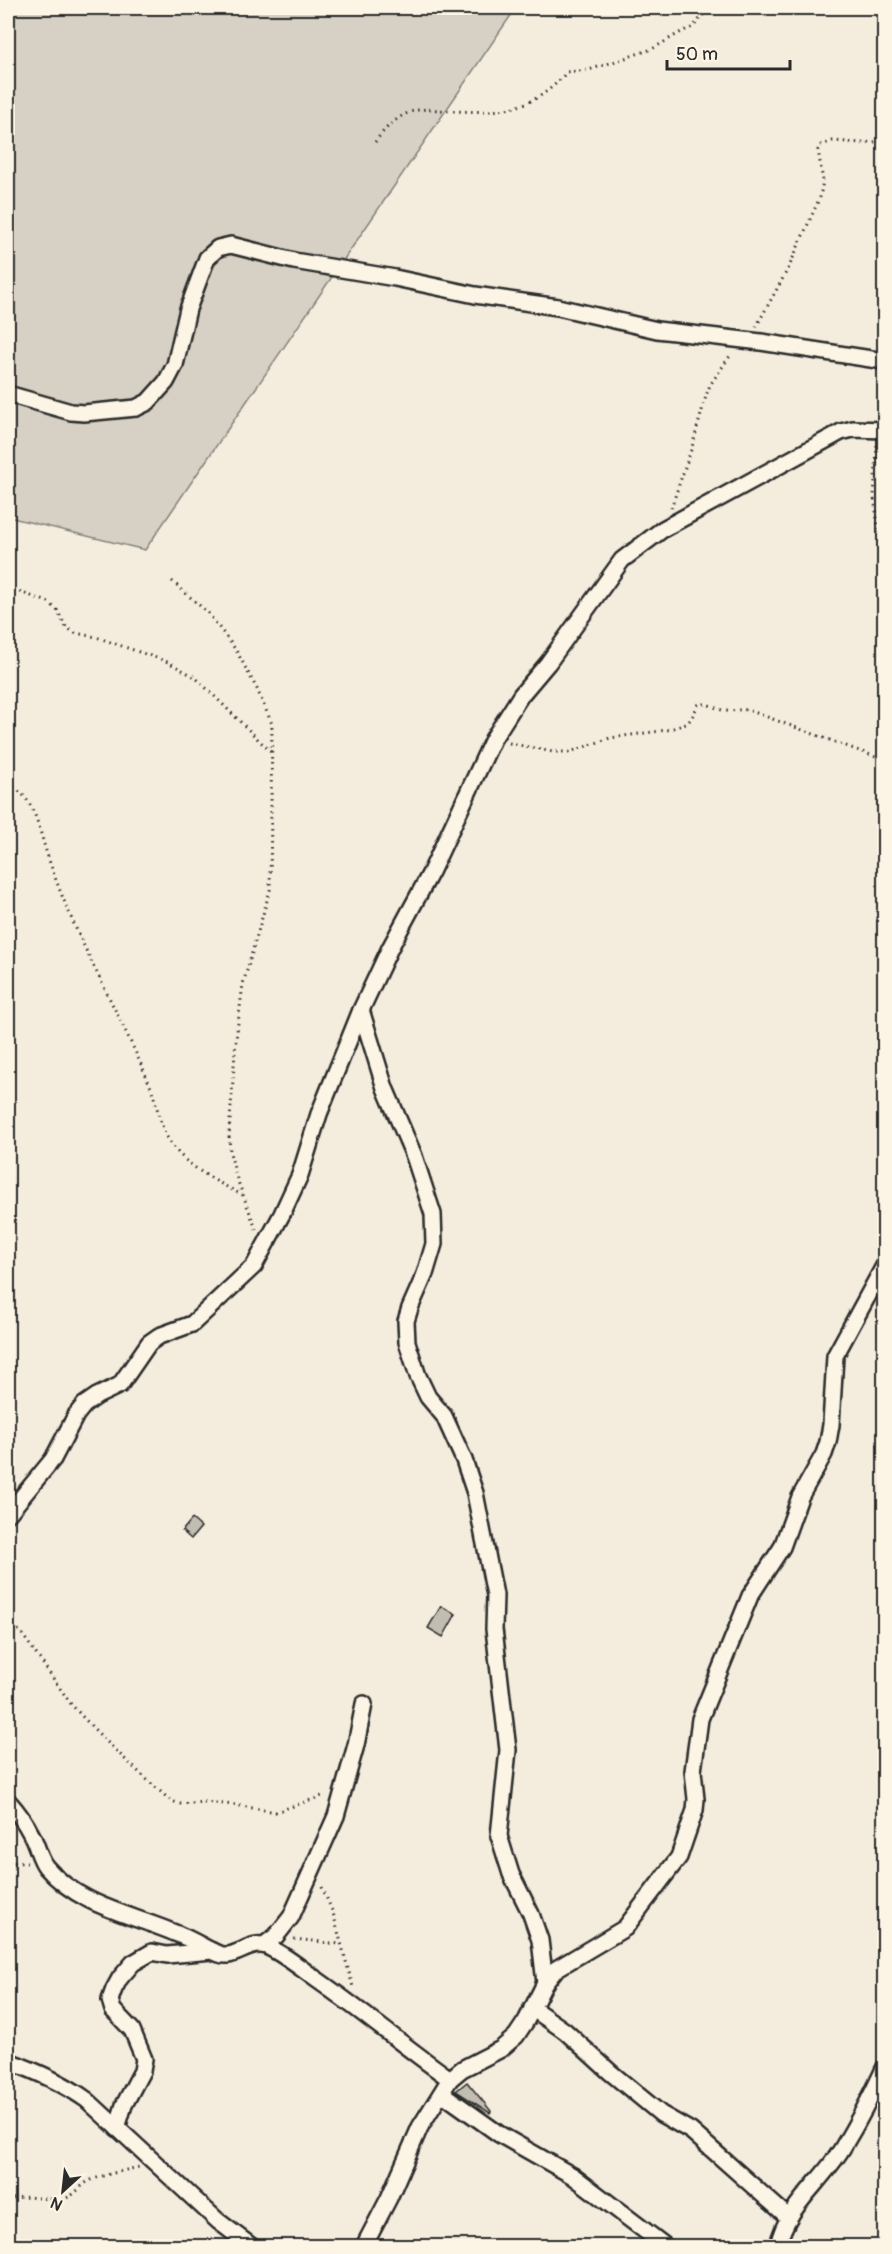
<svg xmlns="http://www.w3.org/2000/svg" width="892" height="2254" font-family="Pangolin,sans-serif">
<rect width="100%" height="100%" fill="#f4edde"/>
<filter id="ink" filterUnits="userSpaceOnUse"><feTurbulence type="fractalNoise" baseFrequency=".0167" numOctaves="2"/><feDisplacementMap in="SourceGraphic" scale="12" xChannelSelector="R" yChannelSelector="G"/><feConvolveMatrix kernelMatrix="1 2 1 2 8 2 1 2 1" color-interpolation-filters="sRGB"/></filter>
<g filter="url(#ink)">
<path fill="#d6d1c4" stroke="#807e78" stroke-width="1.5" d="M8 8H516L145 550 8 517Z"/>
<g fill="#c2bdb1" stroke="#2b2b2b" stroke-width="1.5">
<path d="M192 1519 201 1527 191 1539 182 1531Z"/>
<path d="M441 1606 456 1614 443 1637 428 1628Z"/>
<path d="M467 2082 491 2111 490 2113 456 2091Z"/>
</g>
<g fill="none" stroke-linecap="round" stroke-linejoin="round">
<defs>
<g id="minor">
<path d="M8 394 71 412 84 413 136 408 148 402 166 382 175 365 188 309 207 258 218 248 231 245 294 261 395 278 475 295 558 307 657 330 761 342 884 361"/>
<path d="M361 1010 385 1088 414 1156 433 1214 434 1244 425 1274 410 1308 406 1321 407 1342 418 1376 428 1397 444 1416 464 1460 475 1493 495 1595 494 1629 508 1750 499 1836 511 1874 531 1914 540 1940 545 1983"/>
<path d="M8 1514 53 1459 76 1415 84 1405 97 1396 120 1385 149 1343 159 1336 192 1324 254 1266 282 1214 300 1175 319 1114 361 1010 390 948 431 872 493 739 521 695 548 663 622 560 663 529 841 432 853 429 884 430"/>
<path d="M8 1801C17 1811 25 1822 31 1834 37 1844 39 1858 46 1867 81 1908 136 1915 182 1936 195 1941 206 1949 219 1954 235 1960 250 1940 266 1946 284 1954 300 1968 316 1979 362 2011 405 2047 450 2079"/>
<path d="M264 1945 276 1936 291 1917 336 1816 356 1745 364 1704"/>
<path d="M532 2008 565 2031 610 2072 661 2114 691 2131 788 2217"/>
<path d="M8 2061C36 2071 62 2082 87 2100L218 2221 251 2246"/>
<path d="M443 2094 499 2134 573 2176 665 2246"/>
<path d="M117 2128 124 2105 142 2071 144 2059 132 2030 113 2010 110 2000 114 1989 120 1978 133 1963 152 1952 167 1955 212 1951"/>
<path d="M364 2246 389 2198 420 2127 450 2079 462 2069 501 2049 516 2036 526 2021 545 1983 556 1969 625 1928 679 1857 695 1810 696 1799 693 1771 700 1719 750 1596 782 1547 800 1497 824 1454 828 1442 831 1425 835 1356 884 1266"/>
<path d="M778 2246C786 2206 823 2181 843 2147 858 2122 872 2095 884 2069"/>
</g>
</defs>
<use href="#minor" stroke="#2b2b2b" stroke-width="20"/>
<g stroke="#2b2b2b" stroke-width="3" stroke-dasharray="1.5 4.5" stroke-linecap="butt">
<path d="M375 142C385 128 400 113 418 110 430 108 443 111 455 111 503 113 534 110 567 72L589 70 652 49 683 31 693 27 709 8"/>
<path d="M756 327 789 267 820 197 823 181 818 150 821 145 833 141 862 143 884 141"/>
<path d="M877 445 874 497 884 568"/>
<path d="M671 508 692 447 706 396 710 385 732 353"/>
<path d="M172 581 208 613 236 650 257 689 272 724 270 890 243 984 236 1039 229 1134 230 1153 237 1179 256 1229"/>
<path d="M8 588 48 602 57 610 66 627 75 633 96 637 168 662 195 677 272 753"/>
<path d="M509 743 553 752H570L610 738 667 730 686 724 691 719 698 705C708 701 716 710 727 711 736 711 742 708 751 711L884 760"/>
<path d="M8 785C32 794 37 821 44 844 69 929 116 1004 150 1085 158 1105 159 1128 172 1145 188 1168 218 1182 242 1195"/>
<path d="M8 1623 20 1631 71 1704C102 1739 136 1770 171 1801L181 1804 204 1802 235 1805 276 1812 325 1795"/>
<path d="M8 1862 27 1863"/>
<path d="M322 1887 333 1913 353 1987"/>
<path d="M294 1939 340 1944"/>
<path d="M8 2202C18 2192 47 2201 62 2199 75 2197 79 2186 89 2181 105 2174 123 2171 139 2167"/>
</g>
<use href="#minor" stroke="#fcf5e5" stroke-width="15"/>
</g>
</g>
<rect width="892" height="2254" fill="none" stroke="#fcf5e5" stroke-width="30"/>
<rect x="15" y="15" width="862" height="2224" fill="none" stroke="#2b2b2b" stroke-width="2" filter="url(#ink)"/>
<g transform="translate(63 2191) rotate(207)" stroke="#fcf5e5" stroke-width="4.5" paint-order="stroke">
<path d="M0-4.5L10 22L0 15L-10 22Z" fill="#2b2b2b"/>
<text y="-9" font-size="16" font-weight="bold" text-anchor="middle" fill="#2b2b2b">N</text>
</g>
<path d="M667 60v9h123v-9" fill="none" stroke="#2b2b2b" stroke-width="3"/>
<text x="676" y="60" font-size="18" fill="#2b2b2b" stroke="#fcf5e5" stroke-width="4.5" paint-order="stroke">50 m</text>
</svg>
